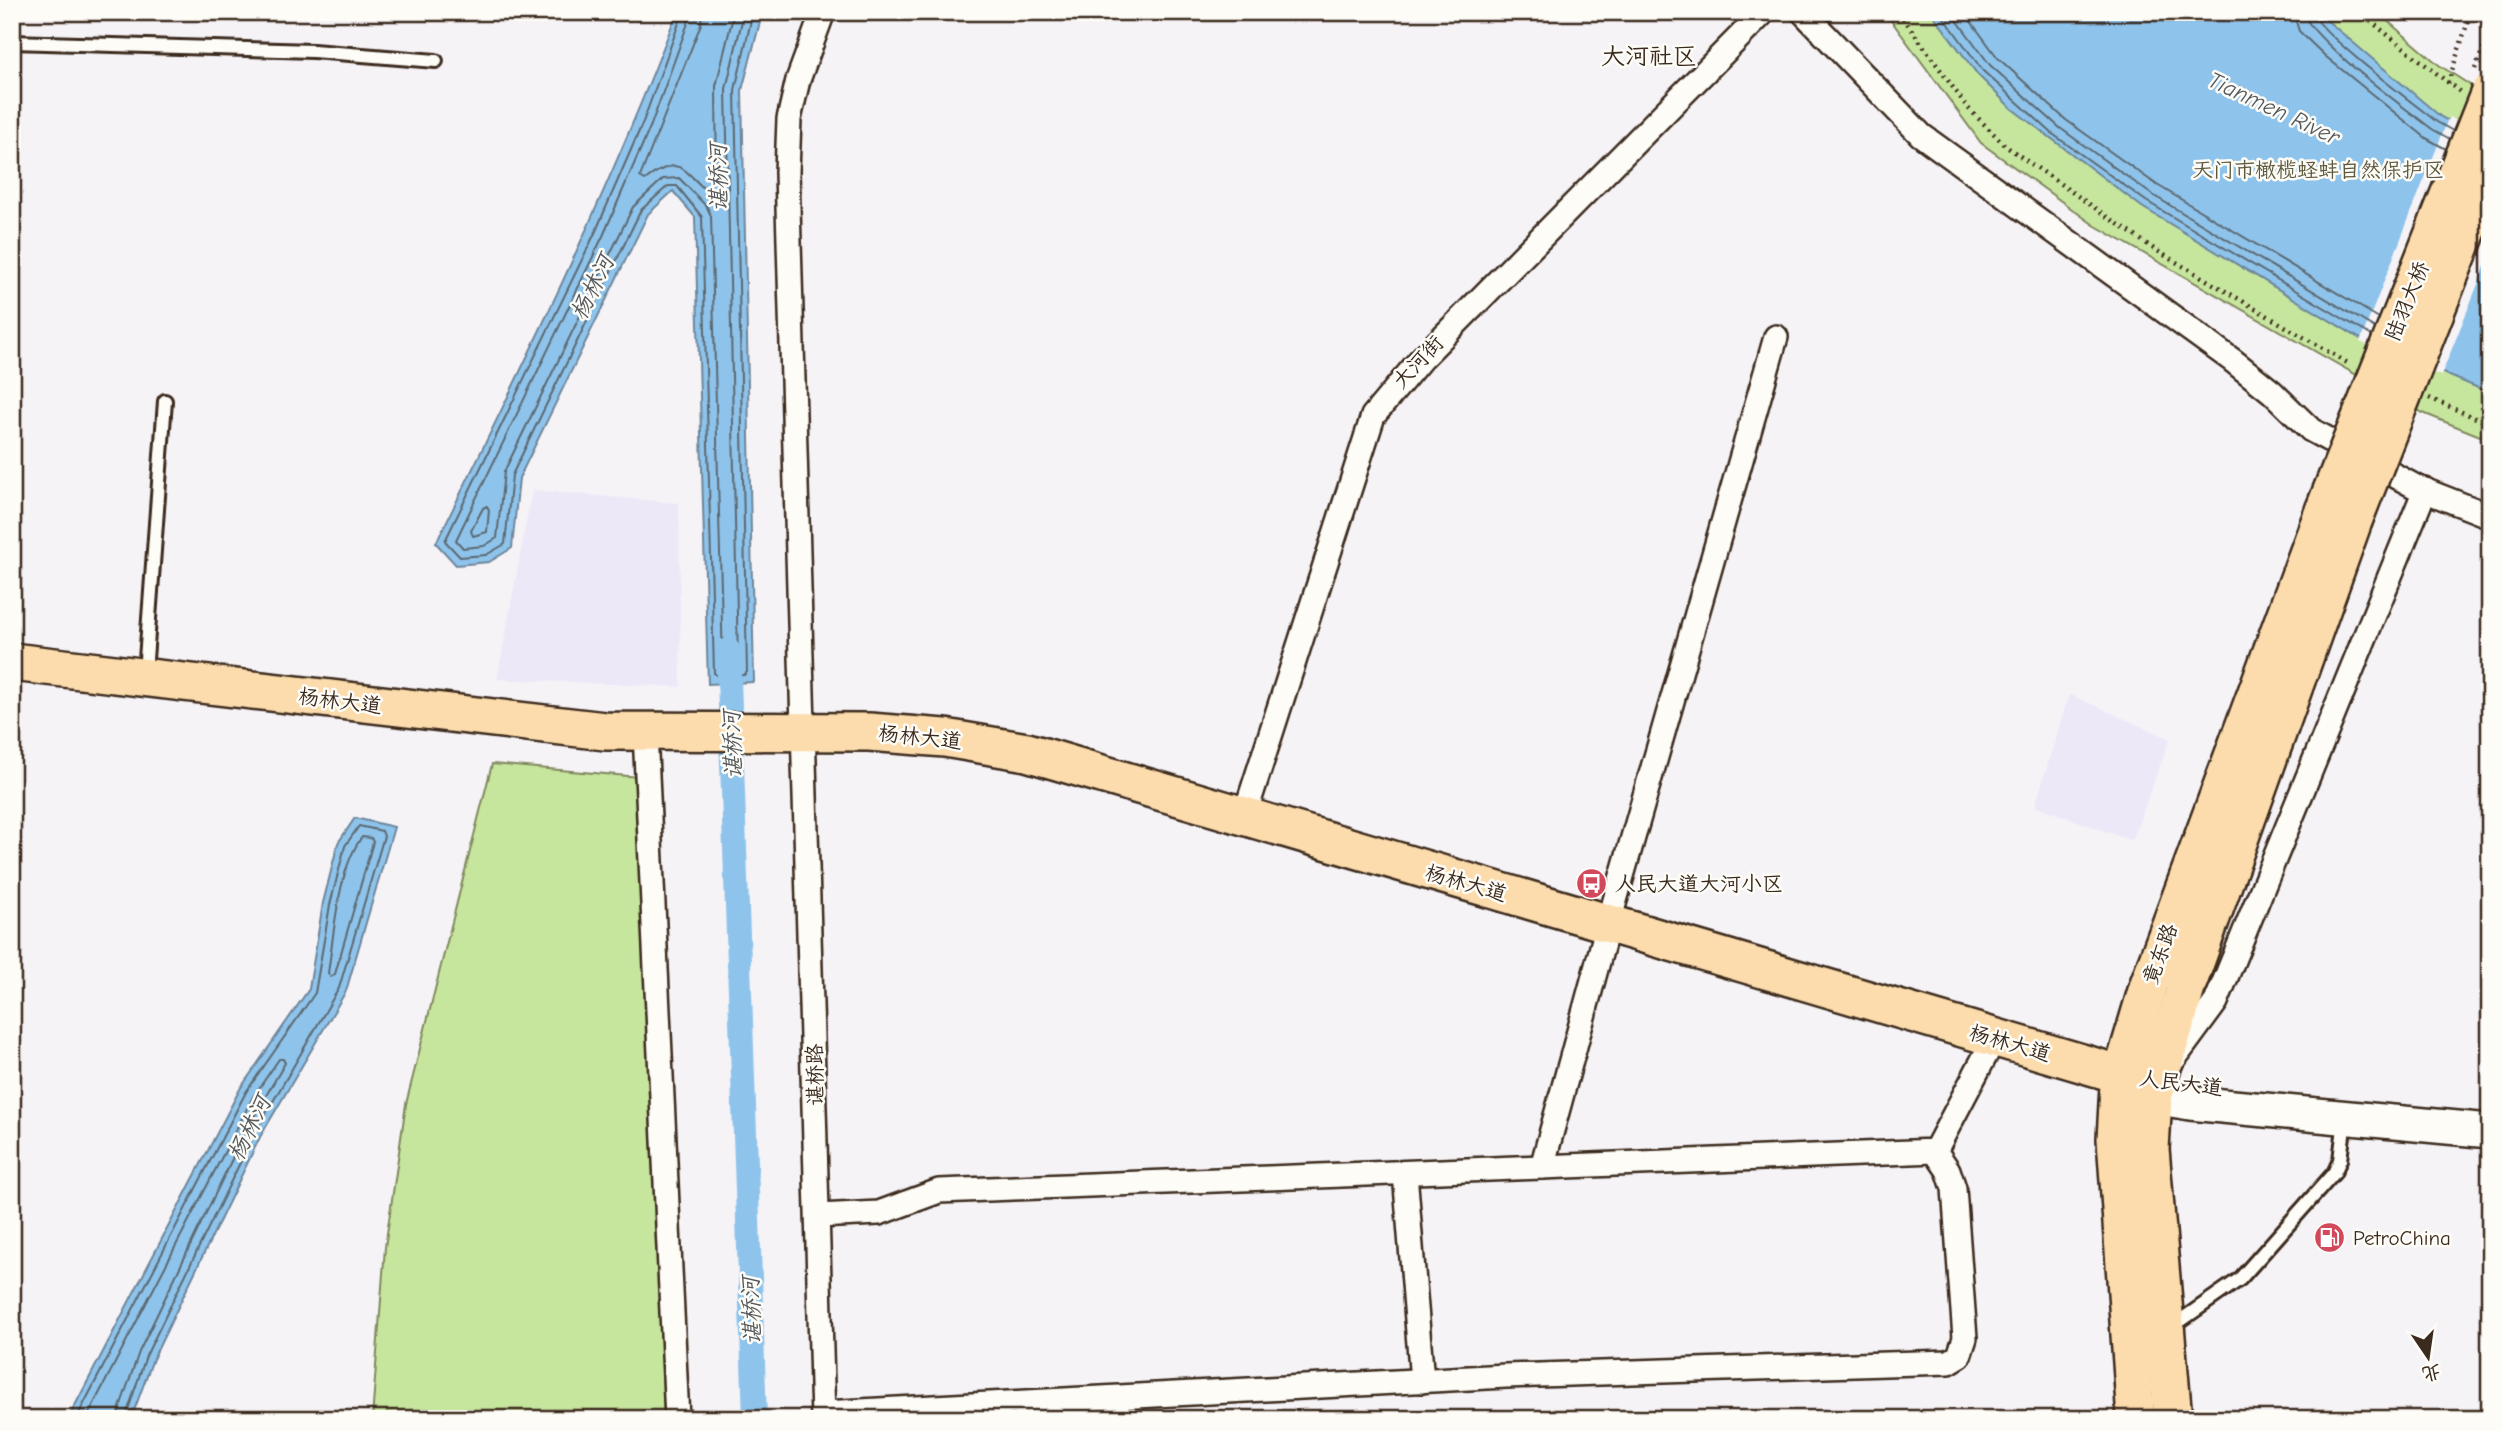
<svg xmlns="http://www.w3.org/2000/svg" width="2502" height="1431" font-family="'Comic Neue','LXGW WenKai TC',sans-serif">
<rect width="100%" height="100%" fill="#f6f3f7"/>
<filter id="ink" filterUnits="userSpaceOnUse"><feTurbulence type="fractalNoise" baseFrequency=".0143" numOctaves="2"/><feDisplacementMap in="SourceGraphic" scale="14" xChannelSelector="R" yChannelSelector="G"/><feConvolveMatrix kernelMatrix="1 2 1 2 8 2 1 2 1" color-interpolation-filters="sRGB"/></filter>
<g filter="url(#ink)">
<g fill="#ede8f7">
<path d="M532 490 679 503 681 687 497 679Z"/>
<path d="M2069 694 2170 739 2132 841 2035 806Z"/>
</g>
<g fill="#c6e59d" stroke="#80885e" stroke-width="2">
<path d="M1885 12H2377L2439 65 2490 98V440L2423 413 2094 225 1981 143Z"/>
<path d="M492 764 639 777 664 1419H372L385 1247 406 1104Z"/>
</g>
<g fill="#8ec4ec" stroke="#6d869a" stroke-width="2">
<path d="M677 12H760V22L742 90 754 682 708 684 695 217 673 191 648 214 519 478 512 548 489 562 456 565 436 543C523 368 608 194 677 12Z"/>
<path d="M1931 12H2317L2441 117 2490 143V393L2359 338 2142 207 2011 108 1978 75Z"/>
<path d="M355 818 394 827 346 991 260 1137 153 1359 131 1419H68L240 1089 309 989 323 903 338 843Z"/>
</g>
<path fill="#f6f3f7" d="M2449 117 2490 139V254L2441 376 2360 342Z"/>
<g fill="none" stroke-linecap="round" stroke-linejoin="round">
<g stroke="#5c6870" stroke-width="2">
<path d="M683 12 643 122 595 233 445 541 460 557 486 555 505 544 512 475 641 210 668 186H677L702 217 714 673 718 676 744 675 747 672 735 90 753 12"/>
<path d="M692 12 651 125 603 236 456 540 463 548 484 546 497 538 504 472 633 207 663 179 679 178 707 207 711 216 723 664 727 667 738 663 726 89 744 12"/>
<path d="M702 12 701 24 640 177 645 180C684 150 684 175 713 196L717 192 716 86 734 12"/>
<path d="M1940 12 1983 71 2054 135 2146 201 2372 336"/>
<path d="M1951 12 1990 65 2060 128 2151 194 2375 328"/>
<path d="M1964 12 1998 58 2066 120 2157 185 2379 318"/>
<path d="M2293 12 2299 31 2325 56 2426 138 2446 149"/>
<path d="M2304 12C2305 35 2409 111 2432 129L2450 139"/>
<path d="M2313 12C2315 30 2417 106 2437 122L2453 131"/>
<path d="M487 506 489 510 487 532 473 536 471 531 483 508Z"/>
<path d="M362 837 371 838 373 842 335 974 331 977 328 973C334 934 338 868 362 837Z"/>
<path d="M76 1419 246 1092 315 993 330 905 345 846 359 826 382 831 384 836 339 988 254 1134 146 1356 125 1419"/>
<path d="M86 1419 253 1097 279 1059H283L285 1063 246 1130 139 1352 116 1419"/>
</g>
<path stroke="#8ec4ec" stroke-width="24" d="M728 650 755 1419"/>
<defs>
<g id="service">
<path d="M12 42 313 51 436 61"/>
<path d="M145 673 165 401"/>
<path d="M2170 1328 2240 1279 2334 1173 2340 1160 2345 1119"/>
</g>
<g id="minor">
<path d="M1803 12 1921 135 2232 360 2272 392 2311 430 2416 487 2490 516"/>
<path d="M1776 337 1608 925 1542 1167 1935 1151 1994 1039"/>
<path d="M645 732 677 1419"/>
<path d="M1244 817 1373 416 1420 360 1764 12"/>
<path d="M2174 1059 2216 1002 2425 490"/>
<path d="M1405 1173 1422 1381"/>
<path d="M818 1216 879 1213 939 1191 1542 1167"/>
<path d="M823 1413 1506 1376 1949 1362 1959 1356 1965 1338 1954 1188 1948 1170 1935 1151"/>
<path d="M823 1419 787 172 789 119 798 80 823 12"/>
</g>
<path id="secondary" d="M2133 1083 2153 1097 2190 1103 2490 1131"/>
<g id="primary">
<path d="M12 662 605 731 869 732 945 738 1027 752 2122 1075"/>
<path d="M2136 1419 2116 1139 2119 1085 2149 984 2324 511"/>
<path d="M2173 1419 2150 1149 2153 1097 2187 985 2353 521"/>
</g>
</defs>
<use href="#service" stroke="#3b2a1e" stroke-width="18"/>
<use href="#minor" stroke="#3b2a1e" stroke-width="28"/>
<use href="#secondary" stroke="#3b2a1e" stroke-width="38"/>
<use href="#primary" stroke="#3b2a1e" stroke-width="42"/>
<g stroke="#3b2a1e" stroke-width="4.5" stroke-dasharray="2 5" stroke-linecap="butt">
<path d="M1899 12 1967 107 2007 147 2154 249 2351 365"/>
<path d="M2359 12 2460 92"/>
<path d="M2448 83 2471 12"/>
<path d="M2429 398 2490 424"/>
</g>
<use href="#service" stroke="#fdfcf7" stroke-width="12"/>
<use href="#minor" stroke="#fdfcf7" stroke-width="23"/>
<use href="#secondary" stroke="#fdfcf7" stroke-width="33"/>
<use href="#primary" stroke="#fcdcac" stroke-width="37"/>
<defs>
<g id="primary-bridge">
<path d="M2324 511 2490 92"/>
<path d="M2353 521 2490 172"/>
</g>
</defs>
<use href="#primary-bridge" stroke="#3b2a1e" stroke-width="42" stroke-linecap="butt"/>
<path stroke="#3b2a1e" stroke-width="4.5" stroke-dasharray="2 5" stroke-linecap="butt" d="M2475 69 2490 31"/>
<use href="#primary-bridge" stroke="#fcdcac" stroke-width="37"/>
</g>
</g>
<defs>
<symbol id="bus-disc" viewBox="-11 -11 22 22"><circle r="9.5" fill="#d1495b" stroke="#fdfcf7"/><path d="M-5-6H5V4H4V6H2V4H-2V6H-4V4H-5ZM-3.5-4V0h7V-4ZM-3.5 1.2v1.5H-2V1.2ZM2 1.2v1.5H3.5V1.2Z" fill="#fff"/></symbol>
<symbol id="fuel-disc" viewBox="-11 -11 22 22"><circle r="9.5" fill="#d1495b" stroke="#fdfcf7"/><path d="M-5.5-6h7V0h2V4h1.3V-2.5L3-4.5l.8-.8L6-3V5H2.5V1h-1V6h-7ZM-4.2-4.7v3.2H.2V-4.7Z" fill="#fff"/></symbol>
</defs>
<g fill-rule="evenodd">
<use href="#bus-disc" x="1574" y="866" width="35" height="35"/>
<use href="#fuel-disc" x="2312" y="1220" width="35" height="35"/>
</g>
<g text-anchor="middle" stroke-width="5" stroke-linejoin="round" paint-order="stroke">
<g font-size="21" fill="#5e593e" stroke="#fdfcf7">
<text x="2318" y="177">天门市橄榄蛏蚌自然保护区</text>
</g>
<g font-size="21" fill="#3b2a1e" stroke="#fdfcf7">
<text transform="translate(2407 301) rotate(-68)" y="7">陆羽大桥</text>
<text transform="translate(1418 362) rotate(-47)" y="7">大河街</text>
<text transform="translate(340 701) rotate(7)" y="7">杨林大道</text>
<text transform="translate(920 737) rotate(6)" y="7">杨林大道</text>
<text transform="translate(1466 883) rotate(16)" y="7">杨林大道</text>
<text transform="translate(2160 954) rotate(-70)" y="7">竟东路</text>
<text transform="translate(2010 1043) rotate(16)" y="7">杨林大道</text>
<text transform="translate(815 1075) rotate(-91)" y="7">谌桥路</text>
<text transform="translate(2181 1083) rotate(7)" y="7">人民大道</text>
</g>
<g font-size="21" fill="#3b2a1e" stroke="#fdfcf7" text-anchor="start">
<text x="1615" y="891">人民大道大河小区</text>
<text x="2353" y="1245">PetroChina</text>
</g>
<g font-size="23" font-style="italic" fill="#54585c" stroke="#fdfcf7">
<text transform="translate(2274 108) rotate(25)" y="8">Tianmen River</text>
<text transform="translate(718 178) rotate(-91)" y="8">谌桥河</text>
<text transform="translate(592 287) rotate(-64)" y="8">杨林河</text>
<text transform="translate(732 745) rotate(-92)" y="8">谌桥河</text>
<text transform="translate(249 1128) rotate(-64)" y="8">杨林河</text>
<text transform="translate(751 1311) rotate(-92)" y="8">谌桥河</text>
</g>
<g font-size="24" fill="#3b2a1e" stroke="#fdfcf7">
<text x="1649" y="64">大河社区</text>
</g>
</g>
<rect width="2502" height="1431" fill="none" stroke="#fdfcf7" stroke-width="42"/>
<rect x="21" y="21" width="2460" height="1389" fill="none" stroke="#3b2a1e" stroke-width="2.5" filter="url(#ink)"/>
<g transform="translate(2428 1357) rotate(167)" stroke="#fdfcf7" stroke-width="5" paint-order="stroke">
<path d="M0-5L12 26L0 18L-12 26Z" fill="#3b2a1e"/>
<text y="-10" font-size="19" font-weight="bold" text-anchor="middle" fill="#3b2a1e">北</text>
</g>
</svg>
